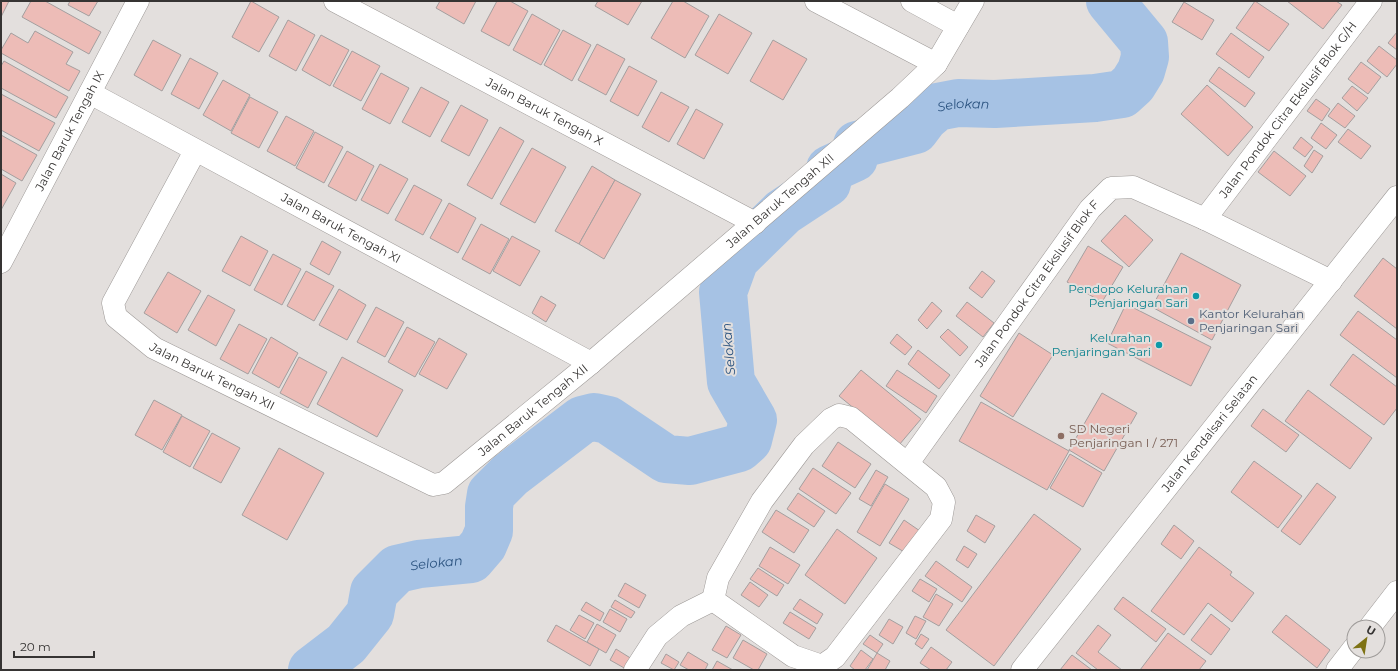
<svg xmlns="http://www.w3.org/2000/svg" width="1398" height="671" font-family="Montserrat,sans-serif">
<rect width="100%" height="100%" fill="#e3dfdd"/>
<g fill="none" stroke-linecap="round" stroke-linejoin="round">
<path stroke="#a6c2e4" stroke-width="48" id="s1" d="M312 670 346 644 370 614 374 592 397 569 419 564 471 559 483 545 489 531V507L491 494 510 475 582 420 594 417 608 420 666 459 690 461 739 448 748 440 753 420 731 382 723 292 735 259 783 212 827 183 830 169 854 158 857 145 915 130 924 118 937 107 958 103 995 104 1095 98 1122 94 1133 84 1141 71 1145 57 1144 42 1110 1"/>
</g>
<g fill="#edbcb7" stroke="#a49f9f">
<path d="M1 1H9L1 17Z"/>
<path d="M31 1H45L101 32 89 54 22 17Z"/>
<path d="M70 1H98L89 16 68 5Z"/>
<path d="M251 1 279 17 259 52 232 37Z"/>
<path d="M440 1H476L464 24 436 8Z"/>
<path d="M497 1H510L528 11 509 46 481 31Z"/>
<path d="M598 1H642L628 25 595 6Z"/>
<path d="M673 1H683L709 16 685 58 651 38Z"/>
<path d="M1255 1 1289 24 1269 51 1236 28Z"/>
<path d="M1287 1H1336L1342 5 1323 29Z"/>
<path d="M1184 2 1214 20 1202 40 1172 22Z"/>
<path d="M532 14 560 30 541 65 513 50Z"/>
<path d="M719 14 752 33 728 74 695 55Z"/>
<path d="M288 20 315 35 296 71 269 56Z"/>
<path d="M563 30 591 45 572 81 544 65Z"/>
<path d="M35 31 73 52 66 64 80 71 69 91 1 53V50L11 33 28 43Z"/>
<path d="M1397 32V50L1388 43Z"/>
<path d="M1231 33 1264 57 1249 78 1216 54Z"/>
<path d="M321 35 349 50 330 86 302 70Z"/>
<path d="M153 40 181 55 162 91 134 75Z"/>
<path d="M773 40 807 59 783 100 750 81Z"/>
<path d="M597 44 625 59 606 95 578 80Z"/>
<path d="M1379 46 1397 60V64L1387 77 1367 61Z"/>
<path d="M352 51 380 66 361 101 333 86Z"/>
<path d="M190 58 218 73 199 109 171 94Z"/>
<path d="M4 61 68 97 56 118 1 88V66Z"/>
<path d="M1361 62 1381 77 1368 94 1348 79Z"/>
<path d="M629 66 657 81 638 116 610 101Z"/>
<path d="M1219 67 1255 93 1245 107 1209 81Z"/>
<path d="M381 73 409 88 390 124 362 109Z"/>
<path d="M223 80 250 95 231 131 203 115Z"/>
<path d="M1207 85 1253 127 1228 156 1181 114Z"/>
<path d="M1352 86 1368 98 1357 111 1342 98Z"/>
<path d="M421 87 449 102 430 137 402 122Z"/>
<path d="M661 92 689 107 669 142 642 127Z"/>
<path d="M1 94 55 123 39 151 1 130Z"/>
<path d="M250 97 278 112 259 148 231 133Z"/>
<path d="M1316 99 1330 109 1322 121 1307 111Z"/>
<path d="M1338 103 1355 116 1345 128 1328 116Z"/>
<path d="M461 105 488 120 469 156 441 141Z"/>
<path d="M696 109 723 124 704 159 677 144Z"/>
<path d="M286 116 314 131 295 166 267 151Z"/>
<path d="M1321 123 1337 135 1326 149 1311 138Z"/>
<path d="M500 127 524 141 492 199 467 185Z"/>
<path d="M1348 129 1371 146 1361 159 1338 142Z"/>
<path d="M315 132 343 147 324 183 296 168Z"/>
<path d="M1 135 37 155 22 181 1 169Z"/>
<path d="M1301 137 1313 147 1305 157 1293 148Z"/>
<path d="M532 148 566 167 535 223 500 204Z"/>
<path d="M1314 150 1323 156 1312 173 1304 166Z"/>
<path d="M347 151 374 166 356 201 328 186Z"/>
<path d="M1274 151 1306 176 1290 196 1258 172Z"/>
<path d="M380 164 408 179 388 214 361 200Z"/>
<path d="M592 166 615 180 579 244 555 231Z"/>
<path d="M1 174 16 183 1 210Z"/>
<path d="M615 180 641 194 604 259 579 244Z"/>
<path d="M414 185 442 200 423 235 395 220Z"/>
<path d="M449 203 476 218 458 253 430 238Z"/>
<path d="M1125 215 1153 240 1129 267 1101 241Z"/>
<path d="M481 224 509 239 490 274 462 259Z"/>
<path d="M241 236 268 251 250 286 222 271Z"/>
<path d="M512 236 540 251 520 286 493 271Z"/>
<path d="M322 241 341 252 329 275 310 264Z"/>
<path d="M1088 246 1123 267 1102 302 1067 282Z"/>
<path d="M1181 253 1241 285 1212 340 1152 307Z"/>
<path d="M273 254 301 269 282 305 254 290Z"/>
<path d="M1383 258 1397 269V329L1354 296Z"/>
<path d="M306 271 334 286 314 321 287 306Z"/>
<path d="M982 271 995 281 982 298 969 288Z"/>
<path d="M168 272 201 291 177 333 144 313Z"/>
<path d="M339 289 366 305 347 340 319 325Z"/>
<path d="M208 295 235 310 216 346 188 330Z"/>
<path d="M541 296 556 305 546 322 532 313Z"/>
<path d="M932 302 942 311 927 329 918 320Z"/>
<path d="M967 302 994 323 983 337 956 316Z"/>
<path d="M1126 304 1211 347 1191 386 1107 343Z"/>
<path d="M376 307 404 322 385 357 357 342Z"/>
<path d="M1358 311 1397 340V378L1340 335Z"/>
<path d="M239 324 267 339 248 374 220 359Z"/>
<path d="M407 327 435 342 415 377 388 362Z"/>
<path d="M948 329 968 347 960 356 940 337Z"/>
<path d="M1019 333 1053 355 1013 417 980 396Z"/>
<path d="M897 334 912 347 905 355 890 343Z"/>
<path d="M271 337 298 353 279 388 252 373Z"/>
<path d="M439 338 467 354 447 389 419 374Z"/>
<path d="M918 350 950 375 939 389 908 364Z"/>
<path d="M1353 354 1397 387V408L1384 425 1330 385Z"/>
<path d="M299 357 327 372 308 408 280 393Z"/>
<path d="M342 357 403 390 377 437 317 404Z"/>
<path d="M861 370 921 419 899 445 839 396Z"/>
<path d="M897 370 937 396 926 413 886 386Z"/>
<path d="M1308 390 1372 438 1350 469 1285 421Z"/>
<path d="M1102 393 1137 413 1104 471 1069 450Z"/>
<path d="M154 400 182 415 162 450 135 435Z"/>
<path d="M981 402 1069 451 1047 490 959 441Z"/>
<path d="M1263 409 1299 435 1286 452 1251 426Z"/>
<path d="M182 416 210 431 190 467 163 452Z"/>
<path d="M212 433 240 448 221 483 193 468Z"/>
<path d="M838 442 871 464 855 488 822 466Z"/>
<path d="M279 448 324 473 287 540 242 515Z"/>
<path d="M1070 454 1102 473 1083 507 1050 488Z"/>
<path d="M1254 461 1302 496 1278 528 1231 492Z"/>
<path d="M813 468 851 493 836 514 799 489Z"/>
<path d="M876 470 888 477 871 506 859 499Z"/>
<path d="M1317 483 1336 497 1300 545 1281 531Z"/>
<path d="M885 484 909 499 880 546 857 532Z"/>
<path d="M798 493 825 511 814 527 787 509Z"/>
<path d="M776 510 809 530 794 553 762 532Z"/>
<path d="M1034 514 1081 549 994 666 946 630Z"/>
<path d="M976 515 995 526 985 543 967 531Z"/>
<path d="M904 520 920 531 906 553 889 543Z"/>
<path d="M1174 525 1194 541 1181 559 1161 544Z"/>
<path d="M837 529 877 558 845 604 805 575Z"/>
<path d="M964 546 977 554 968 568 956 560Z"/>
<path d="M770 547 800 565 788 584 759 566Z"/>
<path d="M1199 547 1232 572 1230 575 1254 593 1232 622 1208 603 1184 635 1151 611Z"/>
<path d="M936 561 972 587 962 602 925 576Z"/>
<path d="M758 568 784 585 777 596 750 579Z"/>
<path d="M920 579 937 589 929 602 912 591Z"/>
<path d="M750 582 768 595 759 607 741 595Z"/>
<path d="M625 583 646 595 639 608 618 596Z"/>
<path d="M936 594 953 604 939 626 923 617Z"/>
<path d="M1123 597 1166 629 1156 642 1114 609Z"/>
<path d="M800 599 823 614 817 624 793 609Z"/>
<path d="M615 600 635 612 631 618 611 607Z"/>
<path d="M586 602 604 613 600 621 581 610Z"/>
<path d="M610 609 627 619 620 632 603 622Z"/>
<path d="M790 612 816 628 809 639 783 623Z"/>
<path d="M1211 614 1230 629 1211 655 1191 640Z"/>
<path d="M579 615 594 623 585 639 570 630Z"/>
<path d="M1286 615 1330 650 1317 668 1272 632Z"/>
<path d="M915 616 926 621 916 639 906 633Z"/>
<path d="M889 619 903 627 893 644 879 635Z"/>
<path d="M597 624 616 635 606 653 587 642Z"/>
<path d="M556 625 599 649 590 666 547 641Z"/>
<path d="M1098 625 1111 635 1098 652 1122 670H1098L1076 653Z"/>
<path d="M726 626 741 635 727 658 712 650Z"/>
<path d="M1168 633 1206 661 1199 670H1140Z"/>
<path d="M921 634 929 639 922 649 915 644Z"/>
<path d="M870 635 883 644 877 653 863 644Z"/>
<path d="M743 640 767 654 758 670H754L733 658Z"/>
<path d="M931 647 952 662 946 670H931L920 663Z"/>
<path d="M616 649 632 659 626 669 610 660Z"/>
<path d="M861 650 873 659 865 670H855L850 666Z"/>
<path d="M688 652 708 664 705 670H689L680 665Z"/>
<path d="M877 653 890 661 885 670H867Z"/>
<path d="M666 654 679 662 674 670 661 663Z"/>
<path d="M1072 655 1092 670H1060Z"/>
<path d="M717 661 733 670H712Z"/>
</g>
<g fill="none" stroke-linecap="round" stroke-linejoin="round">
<defs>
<g id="minor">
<path id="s2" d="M335 1 755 223"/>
<path d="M816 1 936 64"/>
<path d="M912 1 958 26"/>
<path id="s3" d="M90 93 591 363"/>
<path id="s4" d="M195 151 113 303 116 317 154 348 433 485 444 483 591 363 900 98 936 64 973 1"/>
<path id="s5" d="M1205 219 1371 1"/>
<path id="s6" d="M1 262 138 1"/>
<path d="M839 415 851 418 936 487 944 502 941 519 835 657 822 666 793 656 713 600 718 578 762 501 804 445 831 419Z"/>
<path id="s7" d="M908 463 1090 209 1111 188 1133 187 1205 219 1331 281"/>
<path d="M1370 627 1397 592"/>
<path d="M635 670 657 636 681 616 713 600"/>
<path id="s8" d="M1022 670 1397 197"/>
<path d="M1337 670 1354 648"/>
</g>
</defs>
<use href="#minor" stroke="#9d9997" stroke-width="23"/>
<use href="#minor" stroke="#fff" stroke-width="22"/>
</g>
<g fill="#0f9aa8" stroke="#e3dfdd" stroke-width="1.5">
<circle cx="1196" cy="296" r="4"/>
<circle cx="1159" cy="345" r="4"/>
</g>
<circle fill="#5c6f8a" stroke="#e3dfdd" stroke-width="1.5" cx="1191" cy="321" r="4"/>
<circle fill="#8d6e63" stroke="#e3dfdd" stroke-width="1.5" cx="1061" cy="436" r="4"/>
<g text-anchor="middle" stroke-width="4" stroke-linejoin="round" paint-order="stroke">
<g font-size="12" fill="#363433" stroke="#e3dfdd">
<text dy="4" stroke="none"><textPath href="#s5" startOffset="137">Jalan Pondok Citra Ekslusif Blok G/H</textPath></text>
<text dy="4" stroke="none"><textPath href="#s2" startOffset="237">Jalan Baruk Tengah X</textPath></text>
<text dy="4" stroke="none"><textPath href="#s6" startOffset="148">Jalan Baruk Tengah IX</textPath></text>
<text dy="4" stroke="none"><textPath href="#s4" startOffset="997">Jalan Baruk Tengah XII</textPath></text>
<text dy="4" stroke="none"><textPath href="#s3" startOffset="285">Jalan Baruk Tengah XI</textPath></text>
<text dy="4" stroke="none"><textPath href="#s7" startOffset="221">Jalan Pondok Citra Ekslusif Blok F</textPath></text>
<text dy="4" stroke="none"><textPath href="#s4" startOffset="301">Jalan Baruk Tengah XII</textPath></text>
<text dy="4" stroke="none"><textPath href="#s4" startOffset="673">Jalan Baruk Tengah XII</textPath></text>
<text dy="4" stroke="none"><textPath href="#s8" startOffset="302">Jalan Kendalsari Selatan</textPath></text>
</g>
<g font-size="12" fill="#0d838f" stroke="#e3dfdd" text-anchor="end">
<text x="1188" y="293">Pendopo Kelurahan<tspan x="1188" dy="14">Penjaringan Sari</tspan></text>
<text x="1151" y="342">Kelurahan<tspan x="1151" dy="14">Penjaringan Sari</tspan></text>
</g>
<g font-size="12" fill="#4e5e75" stroke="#e3dfdd" text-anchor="start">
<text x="1199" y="318">Kantor Kelurahan<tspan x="1199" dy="14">Penjaringan Sari</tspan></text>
</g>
<g font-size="12" fill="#785e54" stroke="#e3dfdd" text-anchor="start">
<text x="1069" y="433">SD Negeri<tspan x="1069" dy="14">Penjaringan I / 271</tspan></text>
</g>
<g font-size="13" font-style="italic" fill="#2a527f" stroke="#e3dfdd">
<text dy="5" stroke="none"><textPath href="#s1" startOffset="1065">Selokan</textPath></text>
<text transform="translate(728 349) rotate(-95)" y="5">Selokan</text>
<text dy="5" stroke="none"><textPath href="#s1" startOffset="176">Selokan</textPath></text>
</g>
</g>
<rect width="1398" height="671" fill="none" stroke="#363433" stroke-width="4"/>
<g transform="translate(1366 639) rotate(30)"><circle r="19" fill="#e3dfdd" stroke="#9e9b99"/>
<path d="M0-3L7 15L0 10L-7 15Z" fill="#7e7214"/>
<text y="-6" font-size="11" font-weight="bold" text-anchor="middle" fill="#363433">U</text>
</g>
<path d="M14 651v6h80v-6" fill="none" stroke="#363433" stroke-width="2"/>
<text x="20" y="651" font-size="12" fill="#363433" stroke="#e3dfdd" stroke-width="3" paint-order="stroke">20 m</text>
</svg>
